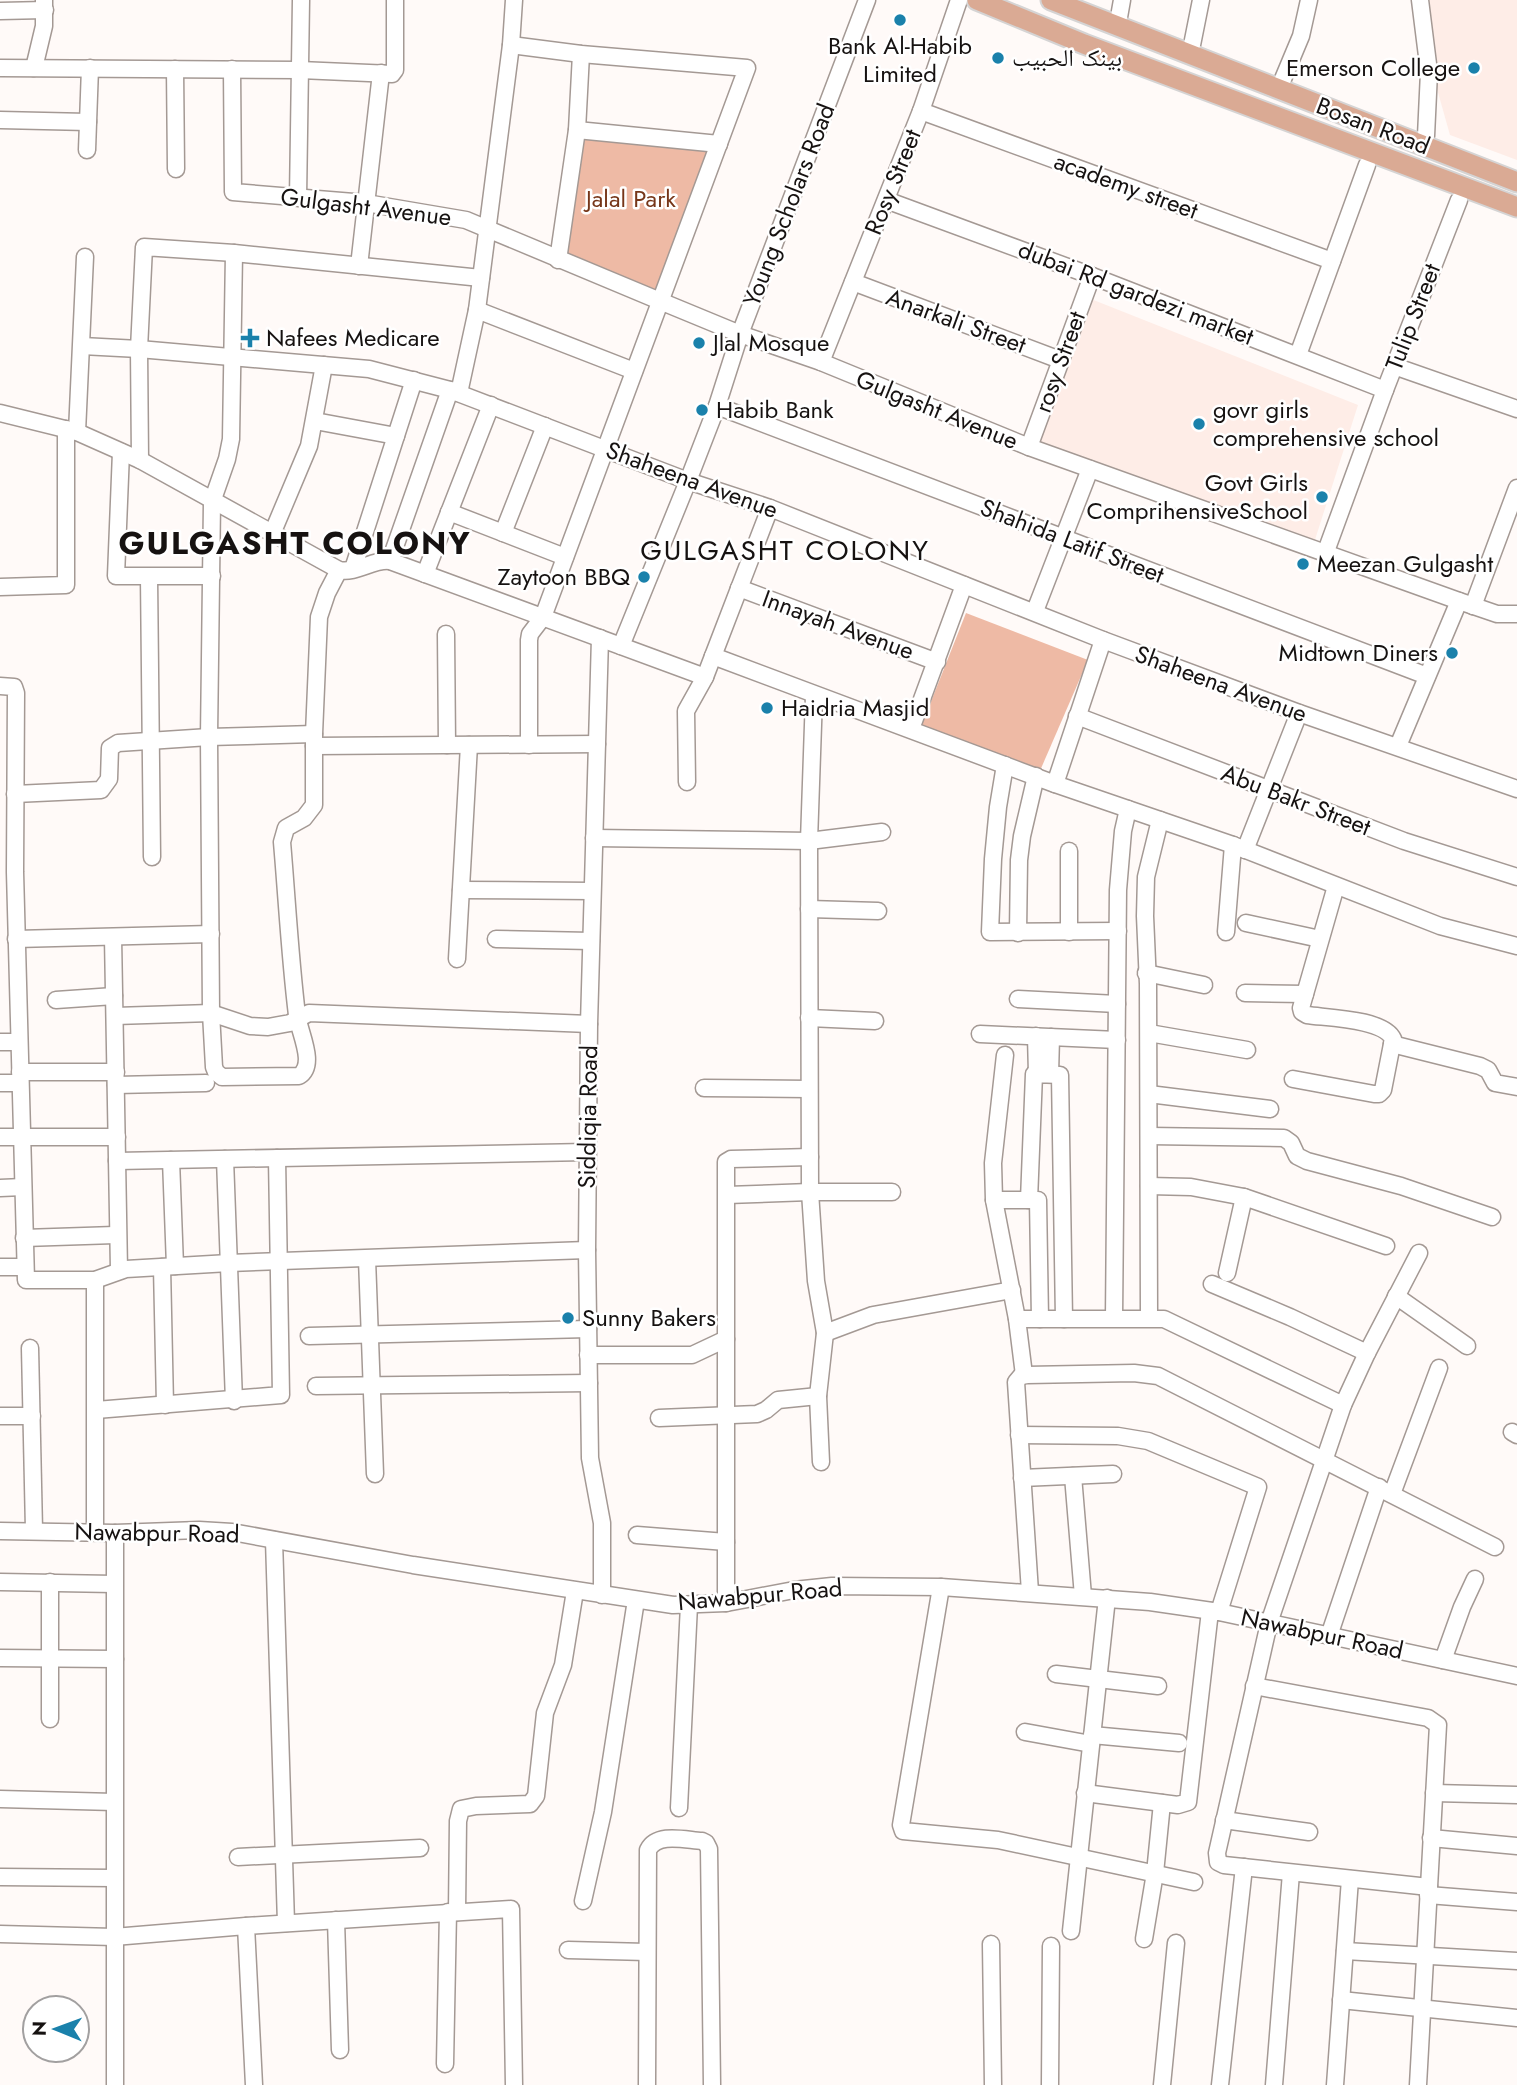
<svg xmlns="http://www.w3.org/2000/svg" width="1517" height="2085" font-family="Jost,'Noto Naskh Arabic',sans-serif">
<rect width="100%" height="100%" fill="#fffaf8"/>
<g fill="#feede7">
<path d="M1412 0H1517V160L1450 135Z"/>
<path d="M1091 299 1358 405 1313 546 1039 444Z"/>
</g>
<g fill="#eebaa5">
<path d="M577 130 719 144 660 301 558 260Z"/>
<path d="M966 613 1088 660 1036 780 917 737Z"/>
</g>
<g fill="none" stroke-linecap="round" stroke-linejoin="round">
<defs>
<g id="minor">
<path d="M1420 0 1429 72 1426 136"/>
<path d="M0 11 45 10"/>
<path d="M1119 17 1122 0"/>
<path d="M511 45 581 54 747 68 543 617 530 634 529 640V745"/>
<path d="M1192 45 1201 0"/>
<path d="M0 68 300 70 392 74 395 70V0"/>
<path d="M34 68 44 26V0"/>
<path d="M175 69 176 169"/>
<path d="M232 69 233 192 366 203 466 220 660 301 740 334 821 362 1029 447 1459 601 1497 614H1517"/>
<path d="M1283 79 1301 36 1309 0"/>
<path d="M921 111 1332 261"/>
<path d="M0 120 88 122"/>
<path d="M577 130 719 144"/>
<path d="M87 150 90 68"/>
<path d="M298 198 301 0"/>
<path d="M886 200 1092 276 1385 390"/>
<path d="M234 253 231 439 227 459 212 502 209 737 211 1013 214 1067 216 1072 222 1077 299 1076C317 1065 299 1032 297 1015 290 958 287 900 282 842L286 828 304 818 314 805V734L319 617 327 593 339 570"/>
<path d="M558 260 577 130 581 54"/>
<path d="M359 266 381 73"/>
<path d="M853 282 1060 360"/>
<path d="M477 310 634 371"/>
<path d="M82 346 139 349 369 369 450 390 688 481 770 508 1103 640 1299 713 1517 789"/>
<path d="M1298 355 1367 165"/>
<path d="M821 362 921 111 959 0"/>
<path d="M1394 366 1517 409"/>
<path d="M459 393 477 310 511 45 514 0"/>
<path d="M717 406 1427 676"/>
<path d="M0 413 77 432 140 460 339 570C356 574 373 559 390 561L705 677"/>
<path d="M315 421 396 436"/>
<path d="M77 432 85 257"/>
<path d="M1029 447 1092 276"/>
<path d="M121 452 116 576H212"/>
<path d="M140 460 139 349 144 247 234 253 481 278"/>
<path d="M449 512 565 557"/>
<path d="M503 533 545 426"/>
<path d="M272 534 309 446 324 365"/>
<path d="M1325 554 1385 390 1459 200"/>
<path d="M390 561 450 390"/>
<path d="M353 569 414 380"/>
<path d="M425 574 491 405"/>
<path d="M149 577 152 857"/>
<path d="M0 587 66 585V429"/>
<path d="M739 588 937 662"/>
<path d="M1473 606 1517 488"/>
<path d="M1035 611 1090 469"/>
<path d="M446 634 447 745"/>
<path d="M600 638 589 1024 587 1250 590 1458 602 1523V1595"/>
<path d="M621 646 688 481 717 406 740 334 867 0"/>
<path d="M713 656 1055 784 1233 845 1440 926 1517 946"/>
<path d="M0 686 14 687 16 693 15 872 26 1280H95L126 1269 229 1263 587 1250"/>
<path d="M814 696 809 841 810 1192 816 1281 825 1333 818 1396 821 1462"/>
<path d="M1077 716 1404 841 1517 877"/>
<path d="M911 729 964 585"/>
<path d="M314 746 597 744"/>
<path d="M1398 746 1459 601"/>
<path d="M1005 765 998 807 993 859 990 932 1118 931"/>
<path d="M687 782 686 711 705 677 770 508"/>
<path d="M1055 784 1103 640"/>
<path d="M15 794 101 790 109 779 110 748 118 743 209 737 314 734"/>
<path d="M594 838 809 841 882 832"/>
<path d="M1245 850 1299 713"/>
<path d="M1069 851V932"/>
<path d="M461 890 592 891"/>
<path d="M809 909 878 911"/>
<path d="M1246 923 1320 939"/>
<path d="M1226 932 1233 845"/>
<path d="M1018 933 1019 860 1022 836 1036 776"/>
<path d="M113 937 119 1270"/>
<path d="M16 939 211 934"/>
<path d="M496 939 591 941"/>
<path d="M457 959 469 745"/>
<path d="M1146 973 1204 985"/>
<path d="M1245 993 1305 994"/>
<path d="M1018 999 1117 1004"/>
<path d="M56 1000 114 996"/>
<path d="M115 1016 211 1013 250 1026 268 1027 290 1023 309 1013 589 1024"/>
<path d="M809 1018 875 1021"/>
<path d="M1149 1033 1247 1050"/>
<path d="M980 1034 1117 1040"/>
<path d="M1036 1036 1037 1074"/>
<path d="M0 1042H19"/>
<path d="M1392 1044 1480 1066 1488 1070 1495 1083 1517 1087"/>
<path d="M1005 1055 993 1163 994 1200 1017 1319 1024 1375"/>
<path d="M20 1072H116"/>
<path d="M1050 1074 1051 1037"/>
<path d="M1293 1079 1374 1094H1379L1383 1090 1393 1039C1384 1019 1328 1018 1307 1015L1302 1012 1301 1008 1336 886"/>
<path d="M0 1083H20"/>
<path d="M116 1085 206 1083"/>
<path d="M704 1088 809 1089"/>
<path d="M1149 1094 1270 1109"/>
<path d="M1149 1136 1284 1138 1291 1143 1297 1156 1307 1161 1401 1186 1492 1217"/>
<path d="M0 1137H117"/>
<path d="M225 1159 234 1401"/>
<path d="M171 1160 175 1266"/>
<path d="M117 1161 587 1152"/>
<path d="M1149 1186 1191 1187 1244 1197 1386 1246"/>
<path d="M0 1188 23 1187"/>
<path d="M727 1195 810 1192H892"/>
<path d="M994 1200H1038L1040 1319"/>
<path d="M1029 1200 1034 1074 1060 1075 1064 1319"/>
<path d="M24 1238 115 1235"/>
<path d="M1419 1253 1367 1353 1343 1405 1269 1623 1217 1853 1218 1862 1224 1865 1429 1887"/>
<path d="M367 1259 375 1474"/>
<path d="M0 1267H24"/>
<path d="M162 1267 165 1405"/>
<path d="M1227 1273 1244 1197"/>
<path d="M95 1280V1532"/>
<path d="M1212 1284 1290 1317 1367 1353"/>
<path d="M1396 1296 1467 1346"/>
<path d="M1149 1317 1148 984 1145 916 1146 877 1160 820"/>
<path d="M1114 1318 1118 890 1123 831 1128 809"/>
<path d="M1017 1319H1164L1343 1405"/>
<path d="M825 1333 873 1315 1012 1290"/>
<path d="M309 1336 588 1329"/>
<path d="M30 1348 34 1530"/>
<path d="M588 1355H692L726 1339"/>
<path d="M316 1386 589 1383"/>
<path d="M96 1410 281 1395 277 1158"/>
<path d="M0 1416H32"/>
<path d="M659 1418 757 1414 766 1410 778 1400 818 1396"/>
<path d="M1512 1432 1517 1435"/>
<path d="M1019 1435 1118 1436 1148 1441 1258 1487 1219 1612"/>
<path d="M1073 1476 1083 1596"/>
<path d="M1022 1478 1113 1474"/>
<path d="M1392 1494 1439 1368"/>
<path d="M0 1531 115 1533 199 1530 232 1532 413 1565 673 1605 726 1603 794 1590 832 1586 941 1587 1150 1602 1219 1612 1517 1676"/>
<path d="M115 1533V2085"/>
<path d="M637 1535 726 1542"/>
<path d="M274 1540 286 1923"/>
<path d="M0 1582 114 1584"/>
<path d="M941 1587 901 1825 903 1831 998 1840 1194 1882"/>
<path d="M1030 1592 1016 1382 1021 1376 1027 1375 1134 1373 1158 1376 1495 1547"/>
<path d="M726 1603V1162L731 1159 810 1157"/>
<path d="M1329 1636 1379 1487"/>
<path d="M0 1658 115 1659"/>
<path d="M1443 1660 1462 1607 1475 1579"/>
<path d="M1056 1674 1158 1686"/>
<path d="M1254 1686 1428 1718 1438 1725 1418 2085"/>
<path d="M50 1719V1582"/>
<path d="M1025 1732 1091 1744"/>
<path d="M1092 1735 1179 1743"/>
<path d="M1085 1793 1178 1805 1188 1802 1210 1611"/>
<path d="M1434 1793 1517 1795"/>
<path d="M0 1799 114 1802"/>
<path d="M679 1808 689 1605"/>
<path d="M1224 1820 1309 1832"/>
<path d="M1431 1838 1517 1846"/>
<path d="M238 1857 420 1848"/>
<path d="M0 1877 114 1878"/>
<path d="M1428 1895 1517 1902"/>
<path d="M583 1901 603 1812 636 1600"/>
<path d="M457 1912 458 1821 461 1809 476 1806 530 1804 536 1796 545 1713 563 1665 575 1591"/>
<path d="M336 1920 340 2050"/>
<path d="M246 1926 254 2085"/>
<path d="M1071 1931 1107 1598"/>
<path d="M0 1934 114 1937 246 1926 511 1909 514 2085"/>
<path d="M1144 1939 1155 1873 1162 1803"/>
<path d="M991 1944 993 2085"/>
<path d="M568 1950 647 1952"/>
<path d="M1345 1951 1517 1961"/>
<path d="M1341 2000 1517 2018"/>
<path d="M445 2064 448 1912"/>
<path d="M647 2085 648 1850C657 1832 685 1840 702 1841L706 1843 709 1849 712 2085"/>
<path d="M1050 2085 1051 1946"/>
<path d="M1162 2085 1176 1943"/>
<path d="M1220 2085 1244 1867"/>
<path d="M1274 2085 1291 1873"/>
<path d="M1335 2085 1350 1879"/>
</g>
<g id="major">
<path d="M977 0 1084 44 1517 207"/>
<path d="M1051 0 1517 182"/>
</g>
</defs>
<use href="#minor" stroke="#a49994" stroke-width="19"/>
<use href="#major" stroke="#d5d4d4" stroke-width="23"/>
<use href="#minor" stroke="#fff" stroke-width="16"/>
<use href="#major" stroke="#daaa94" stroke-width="19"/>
</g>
<g fill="#1a81ab" stroke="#fff" stroke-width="2.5">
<circle cx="900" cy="20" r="7"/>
<circle cx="998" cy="58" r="7"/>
<circle cx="1474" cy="68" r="7"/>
<path d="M246.5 327.5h7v7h7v7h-7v7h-7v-7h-7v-7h7z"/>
<circle cx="699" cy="343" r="7"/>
<circle cx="702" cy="410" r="7"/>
<circle cx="1199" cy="424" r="7"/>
<circle cx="1322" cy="497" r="7"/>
<circle cx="1303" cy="564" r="7"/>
<circle cx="644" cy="577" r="7"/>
<circle cx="1452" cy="653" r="7"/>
<circle cx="767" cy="708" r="7"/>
<circle cx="568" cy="1318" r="7"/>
</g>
<g text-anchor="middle" stroke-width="5" stroke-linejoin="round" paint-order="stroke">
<g font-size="24" fill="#161211" stroke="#fff" text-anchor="start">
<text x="900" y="54" text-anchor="middle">Bank Al-Habib<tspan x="900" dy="28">Limited</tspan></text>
<text x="1012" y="66">بينک الحبيب</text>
<text x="1460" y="76" text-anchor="end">Emerson College</text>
<text x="266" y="346">Nafees Medicare</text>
<text x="713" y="351">Jlal Mosque</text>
<text x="716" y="418">Habib Bank</text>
<text x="1213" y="418">govr girls<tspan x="1213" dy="28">comprehensive school</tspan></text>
<text x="1308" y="491" text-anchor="end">Govt Girls<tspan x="1308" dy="28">ComprihensiveSchool</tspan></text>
<text x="1317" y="572">Meezan Gulgasht</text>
<text x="630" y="585" text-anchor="end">Zaytoon BBQ</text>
<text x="1438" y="661" text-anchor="end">Midtown Diners</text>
<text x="781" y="716">Haidria Masjid</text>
<text x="582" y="1326">Sunny Bakers</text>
</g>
<g font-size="24" fill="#161211" stroke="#fff">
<text transform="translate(1373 126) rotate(21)" y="8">Bosan Road</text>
<text transform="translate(893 182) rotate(-68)" y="8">Rosy Street</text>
<text transform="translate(1126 186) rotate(20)" y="8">academy street</text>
<text transform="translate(789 205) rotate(-69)" y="8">Young Scholars Road</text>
<text transform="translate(366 207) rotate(7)" y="8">Gulgasht Avenue</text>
<text transform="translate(1136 293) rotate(21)" y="8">dubai Rd gardezi market</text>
<text transform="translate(1413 317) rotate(-69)" y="8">Tulip Street</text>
<text transform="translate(956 321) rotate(20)" y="8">Anarkali Street</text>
<text transform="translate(1060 362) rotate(-70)" y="8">rosy Street</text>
<text transform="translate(937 410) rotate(22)" y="8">Gulgasht Avenue</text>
<text transform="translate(692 480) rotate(20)" y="8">Shaheena Avenue</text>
<text transform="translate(1072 541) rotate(21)" y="8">Shahida Latif Street</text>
<text transform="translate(838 625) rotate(20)" y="8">Innayah Avenue</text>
<text transform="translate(1221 684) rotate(20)" y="8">Shaheena Avenue</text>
<text transform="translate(1296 800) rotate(21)" y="8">Abu Bakr Street</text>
<text transform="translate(588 1117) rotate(-89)" y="8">Siddiqia Road</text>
<text transform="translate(157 1533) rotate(1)" y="8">Nawabpur Road</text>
<text transform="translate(760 1595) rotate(-5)" y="8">Nawabpur Road</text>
<text transform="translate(1322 1634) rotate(12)" y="8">Nawabpur Road</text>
</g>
<g font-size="24" fill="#763619" stroke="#fff">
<text x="631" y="207">Jalal Park</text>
</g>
<g font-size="28" letter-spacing="2" fill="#161211" stroke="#fff">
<text x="785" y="560">GULGASHT COLONY</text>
</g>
<g font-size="32" font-weight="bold" letter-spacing="2" fill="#161211" stroke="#fff">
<text x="295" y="554">GULGASHT COLONY</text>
</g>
</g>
<g transform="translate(56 2029) rotate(271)"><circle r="33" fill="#ffffff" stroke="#a2a0a0" stroke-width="2"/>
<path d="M0-5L12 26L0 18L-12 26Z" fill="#1a81ab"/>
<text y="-10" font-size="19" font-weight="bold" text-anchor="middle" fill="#161211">N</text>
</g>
</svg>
